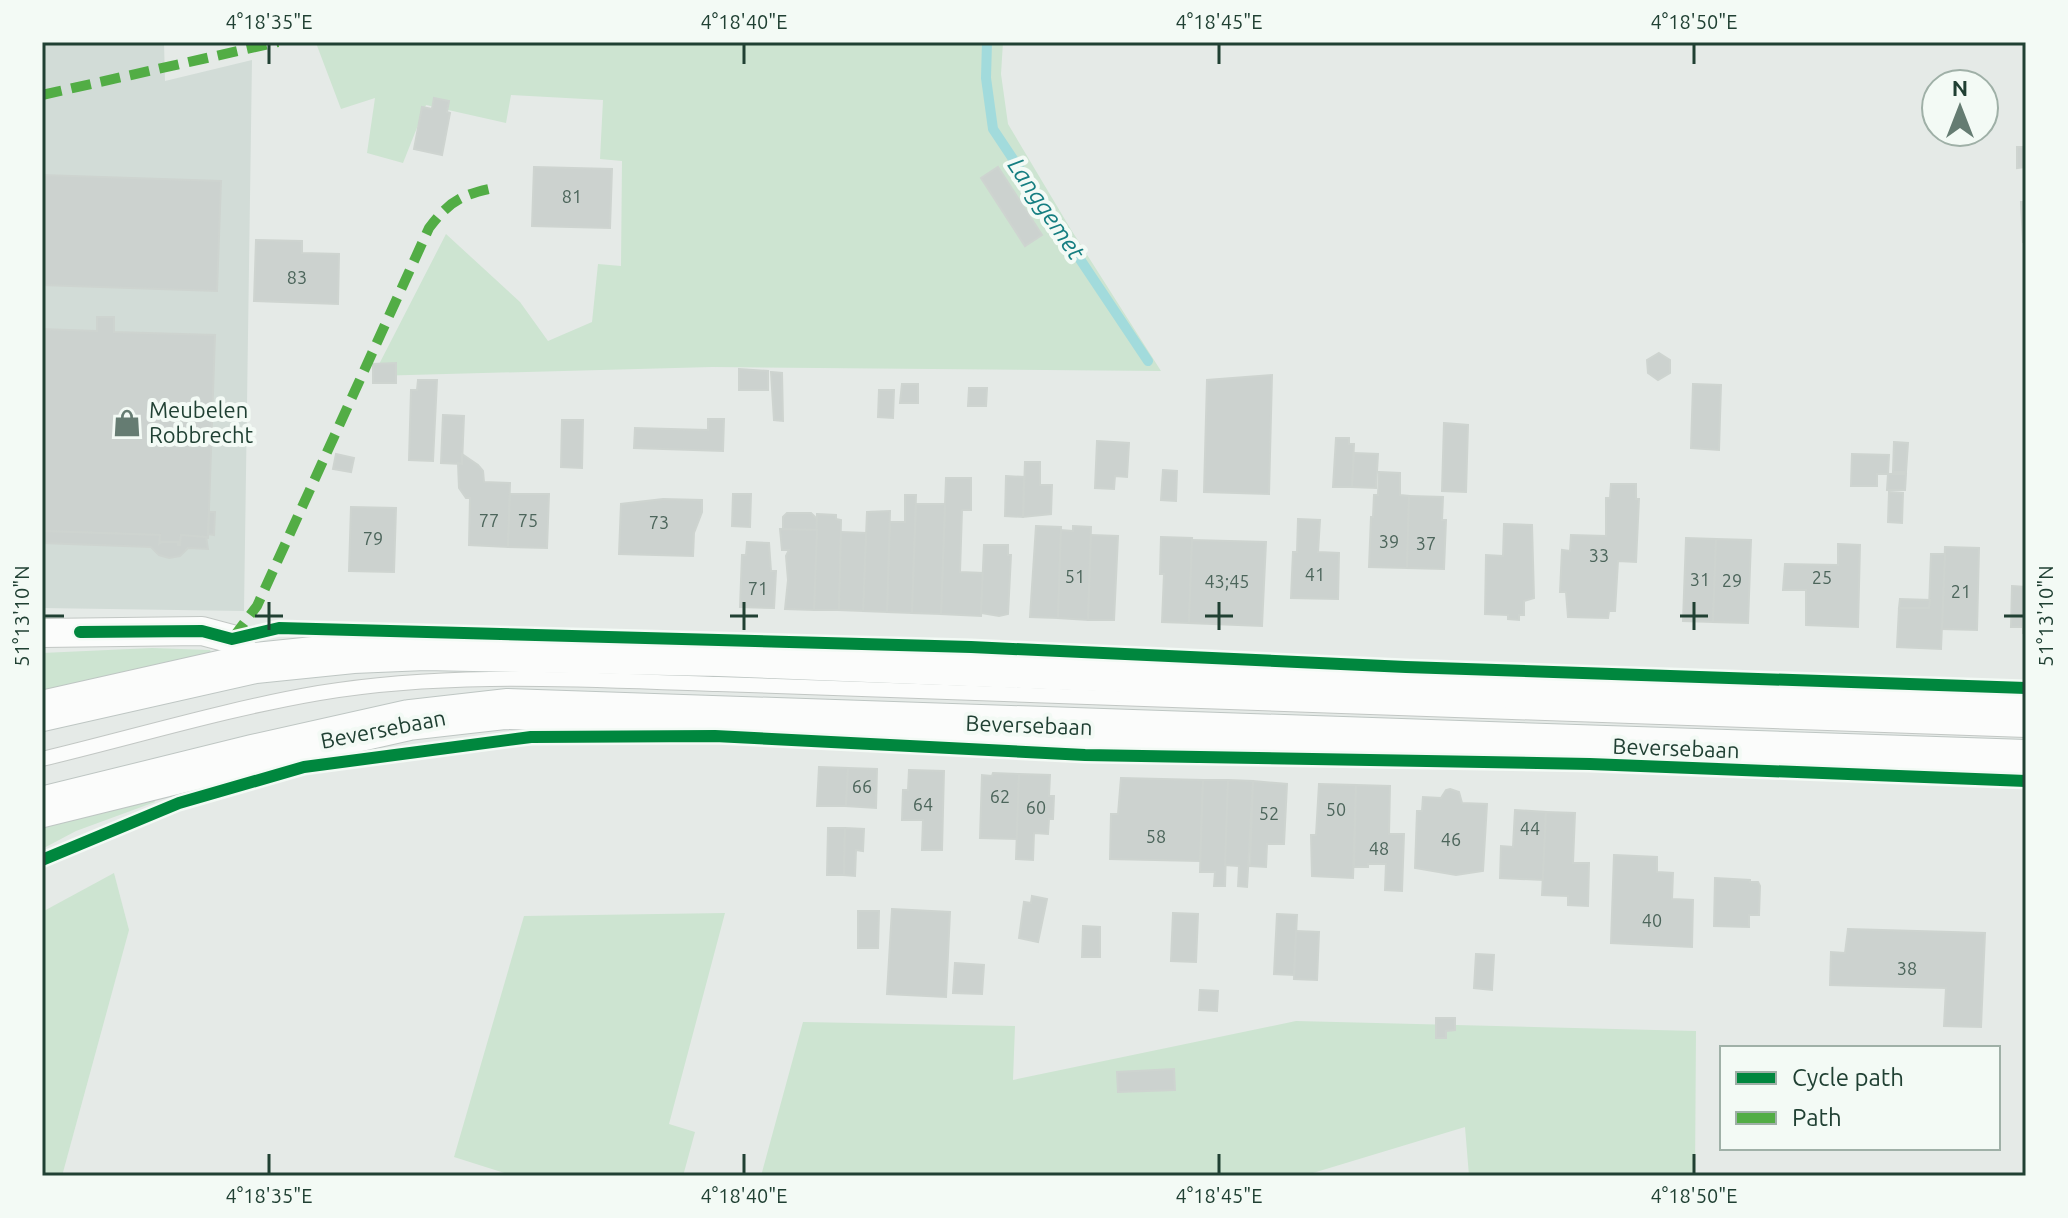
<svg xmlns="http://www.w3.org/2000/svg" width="2068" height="1218" font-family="Ubuntu,sans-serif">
<rect width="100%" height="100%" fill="#e5eae7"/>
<path fill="#d2dcd7" d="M42 42H164L165 81 252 60 244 611 42 608Z"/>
<g fill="#cde4d1">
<path d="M1003 42 1001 74 1008 124 1070 228 1161 371 712 367 373 376 446 234 520 302 548 341 592 322 598 264 621 266 622 161 600 159 603 100 511 95 506 123 426 105 403 163 367 153 375 98 341 109 316 43Z"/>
<path d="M152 648 210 650 214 659 42 703V653Z"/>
<path d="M153 797 155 802 76 831 42 849V826Z"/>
<path d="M114 873 129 930 62 1176H42V912Z"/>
<path d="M725 913 669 1124 695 1132 683 1176H514L454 1157 524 916Z"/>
<path d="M1296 1021 1696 1031 1695 1176H1469L1465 1127 1303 1176H761L803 1022 1015 1026 1013 1080Z"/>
</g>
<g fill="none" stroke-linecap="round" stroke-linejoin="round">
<path stroke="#a2dbdc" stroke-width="10" d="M987 42 986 78 993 129 1148 361"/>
</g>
<g fill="#ccd2cf" stroke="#ced4d0" stroke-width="2">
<path d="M434 98 449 101 447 112 450 113 442 155 414 149 422 107 432 109Z"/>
<path d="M2017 147H2026V186L2025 167 2017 168Z"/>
<path d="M534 167 612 169 610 228 532 226Z"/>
<path d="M998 167 1042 235 1025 246 981 178Z"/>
<path d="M42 175 221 181 217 291 42 285Z"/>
<path d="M2021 202H2026V242H2023Z"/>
<path d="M256 240 302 241V253L339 254 338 304 254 301Z"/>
<path d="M97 317H114V332L215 335 208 538 181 535 180 545H178V542H162L159 544 160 535 42 531V329L97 331Z"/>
<path d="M1659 353 1670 360V373L1658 380 1648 373 1647 360Z"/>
<path d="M396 363V383H373V364Z"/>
<path d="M739 369 768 371V390H739Z"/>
<path d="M771 372 782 373 783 421 774 420Z"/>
<path d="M1272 375 1269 494 1204 492 1207 380Z"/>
<path d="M418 380H437L433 461 409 460 411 390H417Z"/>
<path d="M902 384H918V403H900Z"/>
<path d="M1693 384 1721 385 1719 450 1691 448Z"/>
<path d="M969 388H987L986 406H968Z"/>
<path d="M879 390H894L893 418 878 417Z"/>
<path d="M443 415 464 416 462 464 441 463Z"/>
<path d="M708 419H724L723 451 634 448 635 428 708 430Z"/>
<path d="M562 420H583L582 468 561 467Z"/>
<path d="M1444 423 1468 425 1466 492 1442 491Z"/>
<path d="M1336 438H1349V444H1354L1352 487H1333Z"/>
<path d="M1097 441 1129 443 1127 477 1115 476 1114 489 1095 488Z"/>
<path d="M1894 442 1908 443 1906 472H1893Z"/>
<path d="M1354 453 1378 454 1376 488 1352 487Z"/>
<path d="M336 454 354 458 351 472 333 469Z"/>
<path d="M462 454 478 465 483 471 484 482 510 483 508 547 469 545 470 498H466L459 488 458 463 462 464Z"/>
<path d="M1852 454 1889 455 1888 474H1877V486H1851Z"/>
<path d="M1025 462H1040V485H1052L1051 514 1023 517Z"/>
<path d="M1163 470 1177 471 1176 501 1161 500Z"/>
<path d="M1379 472 1400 473V495L1409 496 1407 568 1369 567 1371 517H1373L1374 495H1378Z"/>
<path d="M1888 474H1906L1905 490H1887Z"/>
<path d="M1006 476 1024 477 1023 517 1005 516Z"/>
<path d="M946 478H971V510H962L960 572 983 573 981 616 941 614Z"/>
<path d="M1611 484H1636V499H1639L1636 562 1618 561 1615 611H1609L1608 618 1568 617 1566 592H1560L1562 550 1570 551 1571 535 1606 536V498H1610Z"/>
<path d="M1889 492 1903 493 1902 523 1888 522Z"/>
<path d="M510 494H549L547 548 508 547Z"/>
<path d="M733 494H751L750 527 732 526Z"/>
<path d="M905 495H916L912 613 887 612 890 522H905Z"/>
<path d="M1409 496 1443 497 1442 520H1446L1444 569 1407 568Z"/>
<path d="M663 499 702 500V512L694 533 693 556 619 554 621 504Z"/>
<path d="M916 504H945L941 614 912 613Z"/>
<path d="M351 507 396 508 394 572 349 571Z"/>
<path d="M890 511 887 612 863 611 867 512Z"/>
<path d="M209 512H215L214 535 208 534Z"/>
<path d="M787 513H811L817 519V530H783V517Z"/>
<path d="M817 514 836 515V519L841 520 839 610H814Z"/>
<path d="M1298 519 1320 520 1318 552 1339 553 1338 599 1291 598 1293 552H1297Z"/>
<path d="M1504 524 1532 525 1534 598 1524 601V615H1519V620L1508 619V615L1485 614 1486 555 1503 556Z"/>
<path d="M1036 526 1061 527 1058 618 1030 617Z"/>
<path d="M1073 526 1091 527 1088 620 1058 618 1061 530 1073 531Z"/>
<path d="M780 529 817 530 814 610 785 609 788 580 786 556 789 550H782Z"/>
<path d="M42 531 160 535 159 544 162 542H178V545H180L181 535 206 537 208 549 188 548 180 556 169 558 159 555 151 547 42 543Z"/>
<path d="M841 532 866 533 863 611 839 610Z"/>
<path d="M1091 535 1118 536 1114 620H1088Z"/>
<path d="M1161 537 1192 538 1189 623 1162 622 1164 574H1160Z"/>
<path d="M1686 538 1716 539 1713 622 1683 621Z"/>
<path d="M1716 539 1751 540 1748 623 1713 622Z"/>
<path d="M1192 540 1266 542 1262 626 1189 623Z"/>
<path d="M747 542 769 543 771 571H776L774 608 740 607 742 555H746Z"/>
<path d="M1838 544 1860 545 1858 627 1806 625V590H1783L1785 564 1838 565Z"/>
<path d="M984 545H1008V555H1011L1008 614 999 616 981 613Z"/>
<path d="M1945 547 1979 548 1977 630 1942 629Z"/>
<path d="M1931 554H1945L1941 649 1897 647 1899 608H1929Z"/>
<path d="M2012 586 2026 587V633H2023V627H2011Z"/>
<path d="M1900 599 1930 600 1929 608H1899Z"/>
<path d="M819 767 848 768 846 806H817Z"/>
<path d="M848 768 877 769 876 808 846 806Z"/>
<path d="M909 770 944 771 942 850H922L923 820H902L903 790H908Z"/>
<path d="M993 773 1019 774 1017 839 980 838 982 775 992 776Z"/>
<path d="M1019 774 1050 775 1049 796H1054L1053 819H1049L1048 834 1034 833 1033 860 1016 859Z"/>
<path d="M1121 778 1203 780 1200 861 1110 859 1111 814H1118Z"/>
<path d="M1203 780H1228L1225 886H1214L1215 872H1200Z"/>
<path d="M1228 780 1253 781 1247 887 1238 886 1239 866 1225 865Z"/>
<path d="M1253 781 1287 784 1284 844H1267L1266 867 1250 866Z"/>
<path d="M1319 784 1356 785 1353 878 1312 876 1311 835H1316Z"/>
<path d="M1356 785 1390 786 1389 834H1404L1402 891 1385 890 1386 864H1368V867H1354Z"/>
<path d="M1450 789 1459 792 1462 803 1487 804 1483 871 1456 875 1415 868 1417 811H1422L1423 797 1441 798 1446 790Z"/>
<path d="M1515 810 1546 812 1543 880 1500 878 1501 846 1513 847Z"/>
<path d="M1546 812 1575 813 1573 863H1589L1588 906 1568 905V896L1542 895Z"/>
<path d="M828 828H845L844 875H827Z"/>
<path d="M845 828 864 829 863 851 856 850 855 876 844 875Z"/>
<path d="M1614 855 1657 857V872L1673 873 1672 899 1693 900 1692 947 1611 943Z"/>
<path d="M1715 878 1750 880V882H1758L1760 886 1759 915H1749V927L1714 926Z"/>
<path d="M1032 896 1047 899 1038 942 1019 938 1024 902 1031 903Z"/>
<path d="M892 909 950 912 946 997 887 994Z"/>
<path d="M858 911H879L878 948H858Z"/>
<path d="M1173 913 1198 914 1196 962 1171 961Z"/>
<path d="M1277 914 1297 915 1294 975 1274 974Z"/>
<path d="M1083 926 1100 927V957H1082Z"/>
<path d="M1848 929 1985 933 1981 1027 1944 1026 1946 988 1830 985 1831 952 1845 953Z"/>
<path d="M1296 931 1319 932 1317 980 1294 979Z"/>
<path d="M1476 954 1494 955 1492 990 1474 988Z"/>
<path d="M955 963 984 965 982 994 953 993Z"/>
<path d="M1200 990 1218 991 1217 1011 1199 1010Z"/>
<path d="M1436 1018H1455V1030L1446 1031V1038H1436Z"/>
<path d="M1174 1069 1175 1090 1118 1092 1117 1072Z"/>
</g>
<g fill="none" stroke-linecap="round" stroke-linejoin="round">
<defs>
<path id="lane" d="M42 759C134 737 226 709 319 693 450 671 585 680 718 684L2026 730"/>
<path id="street" d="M42 633 202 631 232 639 255 663"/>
<g id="secondary">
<path d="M42 711 255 663 353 653 425 650 719 656 2026 708"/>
<path d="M42 807 253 755 409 720 506 709 2026 760"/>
</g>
</defs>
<use href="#lane" stroke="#c2c7c4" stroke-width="16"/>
<use href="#street" stroke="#c2c7c4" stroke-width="30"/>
<use href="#secondary" stroke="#bec6c3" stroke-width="42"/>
<use href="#lane" stroke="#fbfcfb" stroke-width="14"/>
<use href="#street" stroke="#fbfcfb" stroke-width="28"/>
<use href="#secondary" stroke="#fbfcfb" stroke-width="40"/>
<g stroke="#52ad45" stroke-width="10" stroke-dasharray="20 10" stroke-linecap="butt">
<path d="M42 95 278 42"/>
<path d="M232 639 257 606 429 228C449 202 460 195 493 188"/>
</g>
<defs>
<g id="cycleway">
<path d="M80 632 202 631 232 639 279 628 971 647 1406 667 2026 688"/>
<path d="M42 860 179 803 304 767 531 737 715 736 1085 755 1590 764 2026 781"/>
</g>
</defs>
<use href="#cycleway" stroke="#f3faf5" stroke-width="17"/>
<use href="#cycleway" stroke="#00873e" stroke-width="12"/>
</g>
<path fill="none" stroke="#204033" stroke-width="3" d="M269 44V64M744 44V64M1219 44V64M1694 44V64M269 602V630M744 602V630M1219 602V630M1694 602V630M44 616H64M255 616H283M730 616H758M1205 616H1233M1680 616H1708M2004 616H2024M269 1154V1174M744 1154V1174M1219 1154V1174M1694 1154V1174"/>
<defs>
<symbol id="shop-bare" viewBox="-9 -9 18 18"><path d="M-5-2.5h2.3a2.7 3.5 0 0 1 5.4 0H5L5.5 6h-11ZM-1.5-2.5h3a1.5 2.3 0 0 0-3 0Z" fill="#657c72" stroke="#f3faf5" stroke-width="2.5" paint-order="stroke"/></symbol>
</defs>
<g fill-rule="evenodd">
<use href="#shop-bare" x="107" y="403" width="40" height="40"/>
</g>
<g text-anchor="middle" stroke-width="8" stroke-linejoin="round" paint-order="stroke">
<g font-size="18" fill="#4c655b">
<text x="572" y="203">81</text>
<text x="297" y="284">83</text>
<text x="489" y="527">77</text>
<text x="528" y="527">75</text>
<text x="659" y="529">73</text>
<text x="373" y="545">79</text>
<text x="1389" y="548">39</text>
<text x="1426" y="550">37</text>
<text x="1599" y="562">33</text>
<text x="1315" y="581">41</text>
<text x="1075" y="583">51</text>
<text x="1822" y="584">25</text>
<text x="1700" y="586">31</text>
<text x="1732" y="587">29</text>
<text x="1227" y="588">43;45</text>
<text x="758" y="595">71</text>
<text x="1961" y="598">21</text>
<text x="862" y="793">66</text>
<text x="1000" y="803">62</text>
<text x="923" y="811">64</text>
<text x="1036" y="814">60</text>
<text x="1336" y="816">50</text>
<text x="1269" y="820">52</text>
<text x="1530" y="835">44</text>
<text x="1156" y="843">58</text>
<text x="1451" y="846">46</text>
<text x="1379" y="855">48</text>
<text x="1652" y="927">40</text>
<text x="1907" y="975">38</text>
</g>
<g font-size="22" fill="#204033" stroke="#f3faf5" text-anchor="start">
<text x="149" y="418">Meubelen<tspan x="149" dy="25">Robbrecht</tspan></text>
</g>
<g font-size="22" fill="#204033" stroke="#f3faf5">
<text transform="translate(1029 725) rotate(2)" y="8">Beversebaan</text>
<text transform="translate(383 729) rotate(-11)" y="8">Beversebaan</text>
<text transform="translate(1676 748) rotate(2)" y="8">Beversebaan</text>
</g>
<g font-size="24" font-style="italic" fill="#157e81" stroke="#f3faf5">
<text transform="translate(1046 209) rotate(56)" y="8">Langgemet</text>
</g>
</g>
<rect width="2068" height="1218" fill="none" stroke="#f3faf5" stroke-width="88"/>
<rect x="1720" y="1046" width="280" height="104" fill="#f3faf5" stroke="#9fb0a7" stroke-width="2"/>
<rect x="1736" y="1072" width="40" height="12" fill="#00873e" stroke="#9fb0a7" stroke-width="2"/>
<text x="1792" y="1086" font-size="24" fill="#204033">Cycle path</text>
<rect x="1736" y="1112" width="40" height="12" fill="#52ad45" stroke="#9fb0a7" stroke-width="2"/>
<text x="1792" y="1126" font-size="24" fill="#204033">Path</text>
<g transform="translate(1960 108)"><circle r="38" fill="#f3faf5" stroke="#9fb0a7" stroke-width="2"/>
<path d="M0-6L14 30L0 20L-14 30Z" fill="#657c72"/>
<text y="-12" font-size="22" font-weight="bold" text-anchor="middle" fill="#204033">N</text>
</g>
<rect x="44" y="44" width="1980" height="1130" fill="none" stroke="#204033" stroke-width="3"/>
<g font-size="20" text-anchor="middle" fill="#204033">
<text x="269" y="29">4°18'35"E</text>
<text x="744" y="29">4°18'40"E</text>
<text x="1219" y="29">4°18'45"E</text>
<text x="1694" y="29">4°18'50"E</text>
<text transform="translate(22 616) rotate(-90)" y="7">51°13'10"N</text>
<text transform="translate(2046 616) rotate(-90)" y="7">51°13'10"N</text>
<text x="269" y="1203">4°18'35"E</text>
<text x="744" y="1203">4°18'40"E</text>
<text x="1219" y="1203">4°18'45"E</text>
<text x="1694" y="1203">4°18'50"E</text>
</g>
</svg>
